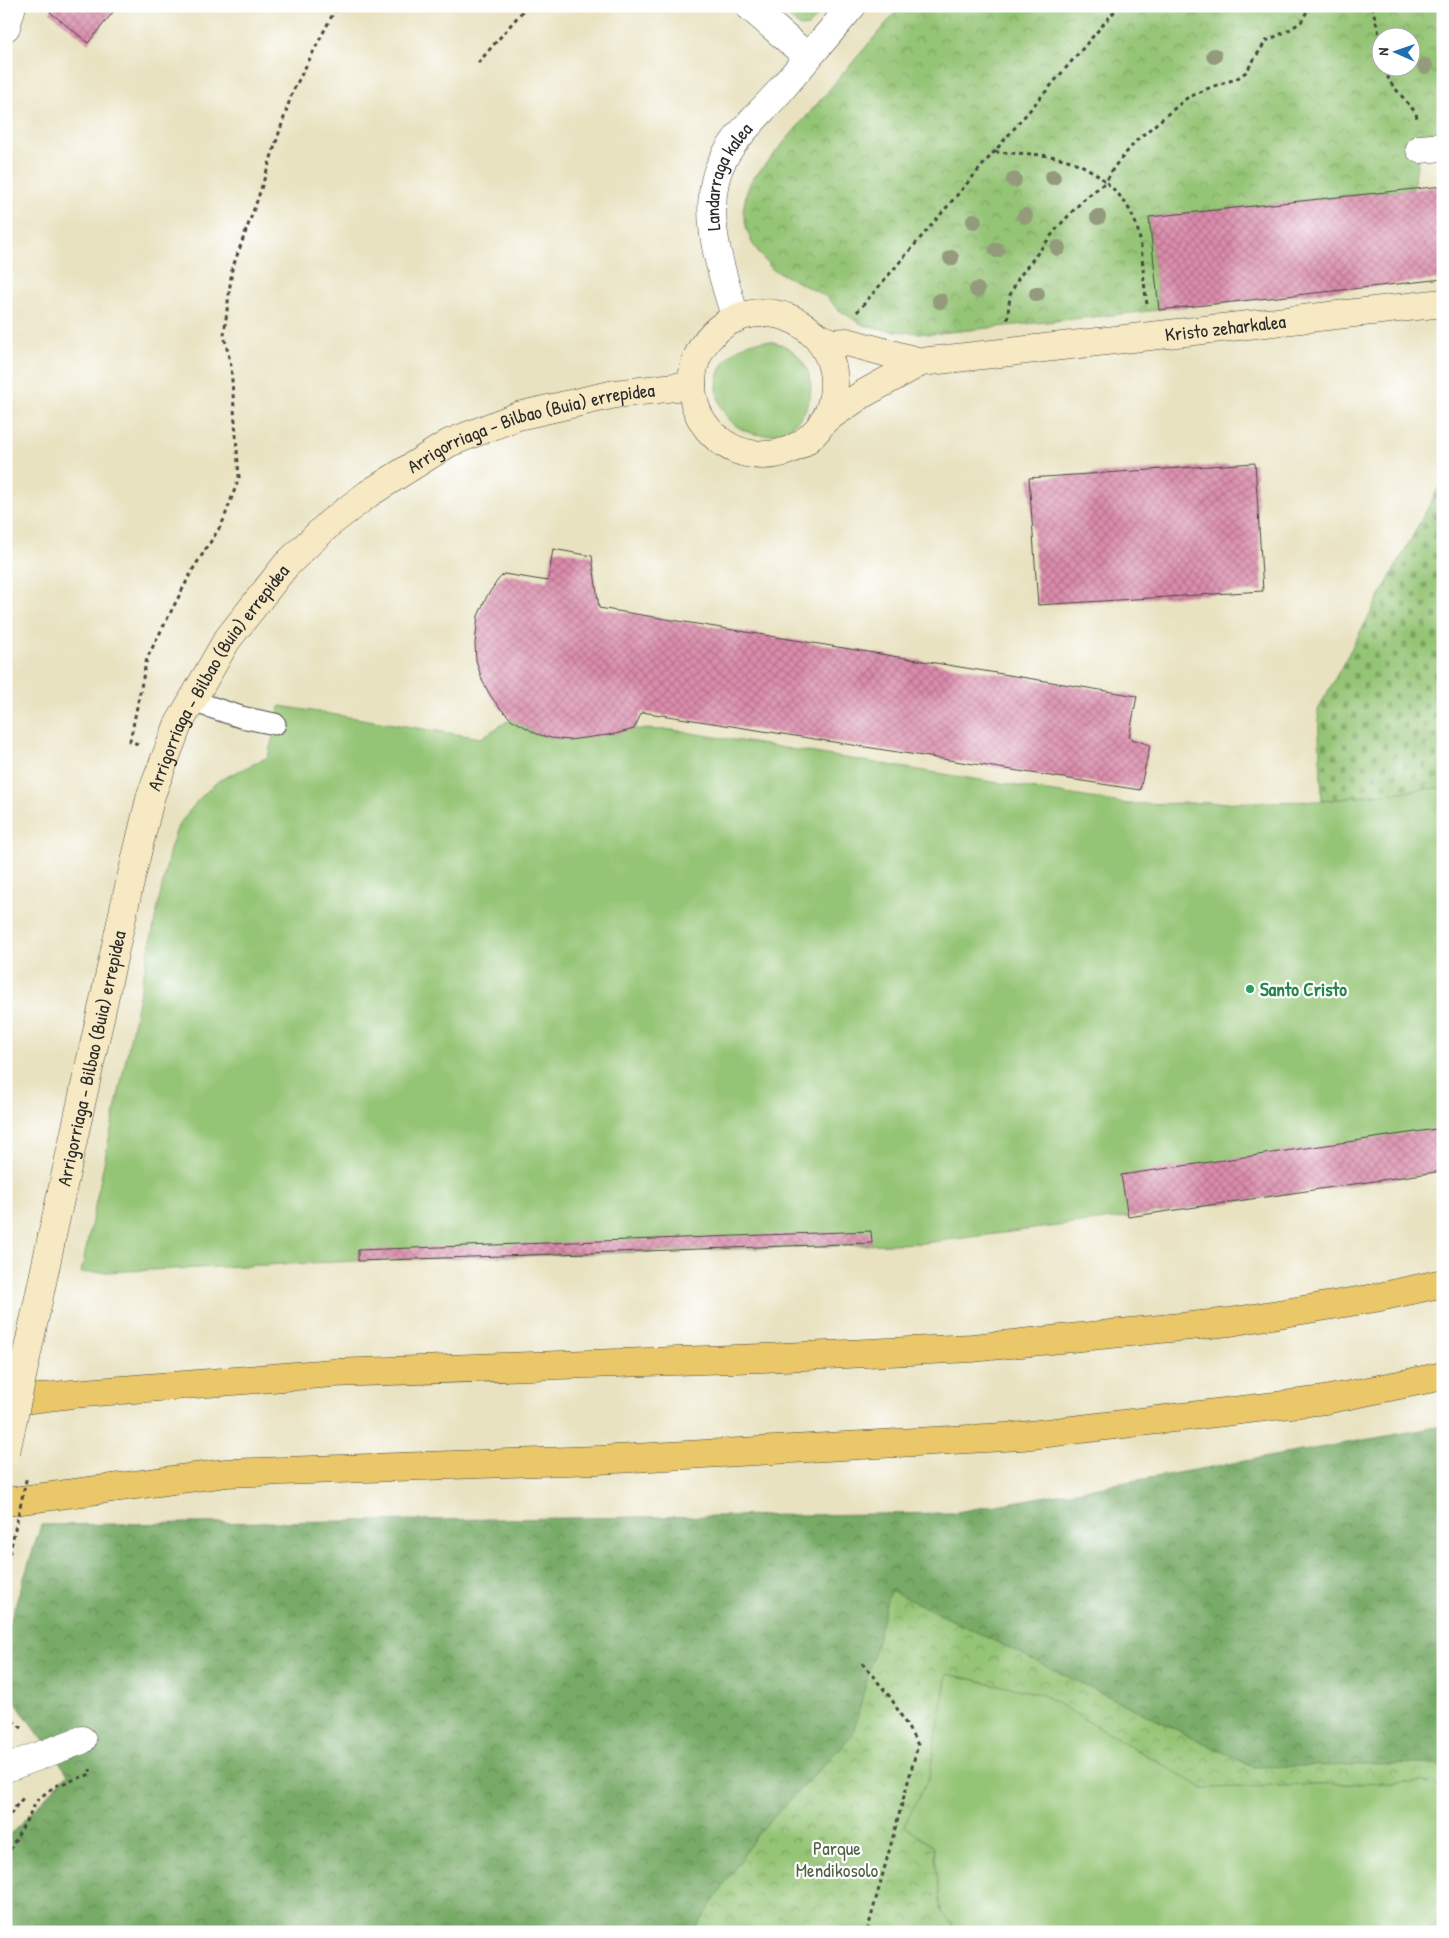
<svg xmlns="http://www.w3.org/2000/svg" width="1449" height="1938" font-family="'Patrick Hand',sans-serif">
<defs>
<pattern id="forest-crowns" width="20" height="18" patternUnits="userSpaceOnUse" patternTransform="scale(1.25)"><rect width="20" height="18" fill="#7a6"/><path d="M2 6a3 3 0 1 1 6 0M12 15a3 3 0 1 1 6 0" fill="none" stroke="#628b54"/></pattern>
<pattern id="cemetery-stones" width="16" height="16" patternUnits="userSpaceOnUse" patternTransform="scale(1.25)"><rect width="16" height="16" fill="#94c474"/><path d="M2 7V4a2 2 0 0 1 4 0v3zM10 15v-3a2 2 0 0 1 4 0v3z" fill="#799f5f"/></pattern>
<pattern id="park-crowns" width="20" height="18" patternUnits="userSpaceOnUse" patternTransform="scale(1.25)"><rect width="20" height="18" fill="#94c474"/><path d="M2 6a3 3 0 1 1 6 0M12 15a3 3 0 1 1 6 0" fill="none" stroke="#799f5f"/></pattern>
<pattern id="building-cross-hatch" width="8" height="8" patternUnits="userSpaceOnUse" patternTransform="scale(1.25)"><rect width="8" height="8" fill="#db8cac"/><path d="M0 0l8 8M0 8l8-8" fill="none" stroke="#b2738c"/></pattern>
</defs>
<rect width="100%" height="100%" fill="#fff"/>
<filter id="ink" filterUnits="userSpaceOnUse"><feTurbulence type="fractalNoise" baseFrequency=".02" numOctaves="2"/><feDisplacementMap in="SourceGraphic" scale="10" xChannelSelector="R" yChannelSelector="G"/><feConvolveMatrix kernelMatrix="1 2 1 2 8 2 1 2 1" color-interpolation-filters="sRGB"/></filter>
<filter id="wash" filterUnits="userSpaceOnUse"><feTurbulence type="fractalNoise" baseFrequency=".0096" numOctaves="4" result="noise"/><feDisplacementMap in="SourceGraphic" scale="20" xChannelSelector="R" yChannelSelector="G"/><feGaussianBlur stdDeviation="1.12" result="paint"/><feColorMatrix in="noise" values="0 0 0 0 0 0 0 0 0 0 0 0 0 0 0 0 0 1.4 0 .05"/><feComposite in="paint" operator="in"/></filter>
<g filter="url(#wash)">
<rect width="100%" height="100%" fill="#e8e2c0"/>
<g fill="#94c474" stroke="#607850">
<path d="M776 6H826L809 26 800 27Z"/>
<circle cx="764" cy="388" r="47"/>
<path d="M280 706 481 738 511 719 537 734 551 738 569 740 634 729 673 730 1128 804 1322 801 1443 787V1171L1128 1217 924 1243 358 1261 81 1273 170 849 178 826 198 800 218 781 268 757Z"/>
<path d="M947 1674 1041 1694 1203 1788 1422 1782 1443 1790V1932H959L941 1911 934 1847 903 1826 929 1777Z"/>
</g>
<path fill="url(#forest-crowns)" stroke="#516a48" d="M1443 1426V1767L1434 1764 1253 1767 891 1591 853 1734 757 1835 693 1932H6V1839L68 1774 6 1690V1634L41 1525 951 1513Z"/>
<path fill="url(#cemetery-stones)" stroke="#607850" d="M1443 480V787L1322 801 1318 710Z"/>
<g fill="url(#park-crowns)" stroke="#607850" fill-rule="evenodd">
<path d="M901 6H1443V147L1420 149 1413 189 1149 217 1159 310 931 334 892 331 863 325 839 310 825 296 772 269 762 257 752 243 747 230 743 211 746 194 751 181ZM1382 38H1412V68H1382Z"/>
<path d="M890 1590 1253 1767 1435 1764 1443 1767V1790L1422 1782 1203 1788 1041 1694 947 1674 929 1777 904 1826 934 1847 941 1911 959 1932H693L757 1835 853 1734Z"/>
</g>
<g id="blocks">
<g fill="url(#building-cross-hatch)">
<path d="M55 6H118L88 43 50 12Z"/>
<path d="M1443 186V279L1159 310 1149 217Z"/>
<path d="M1255 463 1263 591 1038 605 1029 478Z"/>
<path d="M553 549 592 556 599 608 1137 696 1129 738 1150 745 1140 790 642 712 634 729 615 734 569 740 551 738 537 734 511 719 499 707 490 695 482 680 476 660 475 644 478 616 487 596 498 580 504 574 548 581Z"/>
<path d="M1443 1128V1171L1128 1217 1121 1175Z"/>
<path d="M871 1231 872 1243 358 1261V1250Z"/>
</g>
</g>
</g>
<g filter="url(#ink)">
<use href="#blocks" fill-opacity="0" stroke="#474641" stroke-width="1"/>
<g fill="none" stroke-linecap="round" stroke-linejoin="round">
<defs>
<path id="lane" d="M192 701 241 717 275 724"/>
<g id="street">
<path d="M749 6 808 57"/>
<path d="M6 27 12 6"/>
<path d="M1420 149 1443 147"/>
<path id="s1" d="M736 319C723 277 705 226 715 181 722 147 755 119 778 93 803 64 827 35 852 6"/>
<path d="M6 1768 82 1740"/>
</g>
<g id="secondary">
<circle cx="763" cy="384" r="71"/>
<path id="s2" d="M813 334 831 343 847 342 921 362 1443 303"/>
<path d="M823 421 863 394 921 362"/>
<path id="s3" d="M52 1236 127 895 151 795 178 725 227 640 286 565 330 523 368 494 449 443 518 416 615 394 692 385"/>
</g>
<g id="highway">
<path d="M6 1402 72 1394 333 1373 763 1358 972 1348 1230 1322 1375 1298 1443 1283"/>
<path d="M6 1502 226 1473 598 1460 1022 1436 1325 1400 1443 1376"/>
</g>
</defs>
<use href="#lane" stroke="#474641" stroke-width="23"/>
<use href="#street" stroke="#474641" stroke-width="29"/>
<use href="#secondary" stroke="#474641" stroke-width="29"/>
<use href="#highway" stroke="#474641" stroke-width="29"/>
<g stroke="#474641" stroke-width="3" stroke-dasharray="4 4" stroke-linecap="butt">
<path d="M1372 6 1382 46"/>
<path d="M478 63 527 6"/>
<path d="M1386 68 1389 81 1416 113 1417 119"/>
<path d="M995 152C1037 155 1073 152 1106 182L1083 200 1058 227 1019 277 1010 295 1007 322"/>
<path d="M1147 304C1138 252 1150 221 1106 182L1114 167 1138 139 1187 98 1211 87 1236 79 1246 72 1266 41 1289 30 1301 22 1310 6"/>
<path d="M857 312 1119 6"/>
<path d="M138 744 130 741 147 658 193 569 222 524 239 478 231 366 224 335 232 269 257 201 292 93 337 6"/>
<path d="M862 1663 891 1698 918 1745 867 1932"/>
<path d="M6 1716 22 1728"/>
<path d="M6 1821 17 1805 25 1796"/>
<path d="M6 1857 38 1799 55 1786 91 1774 90 1769"/>
</g>
<use href="#lane" stroke="#fff" stroke-width="21"/>
<use href="#street" stroke="#fff" stroke-width="28"/>
<use href="#secondary" stroke="#f7e9c3" stroke-width="28"/>
<use href="#highway" stroke="#eac769" stroke-width="28"/>
<defs>
<path id="secondary-bridge" d="M6 1452 52 1236"/>
</defs>
<use href="#secondary-bridge" stroke="#474641" stroke-width="29" stroke-linecap="butt"/>
<path stroke="#474641" stroke-width="3" stroke-dasharray="4 4" stroke-linecap="butt" d="M6 1569 27 1476"/>
<use href="#secondary-bridge" stroke="#f7e9c3" stroke-width="28"/>
</g>
<g fill="#949b7c">
<circle cx="1214" cy="56" r="8"/>
<circle cx="1425" cy="66" r="8"/>
<circle cx="1053" cy="177" r="8"/>
<circle cx="1014" cy="180" r="8"/>
<circle cx="1025" cy="216" r="8"/>
<circle cx="1098" cy="217" r="8"/>
<circle cx="974" cy="221" r="8"/>
<circle cx="1058" cy="248" r="8"/>
<circle cx="997" cy="250" r="8"/>
<circle cx="951" cy="258" r="8"/>
<circle cx="977" cy="290" r="8"/>
<circle cx="1037" cy="294" r="8"/>
<circle cx="940" cy="301" r="8"/>
</g>
</g>
<circle fill="#2e9e5b" stroke="#fff" stroke-width="2" cx="1250" cy="989" r="5"/>
<g text-anchor="middle" stroke-width="4.5" stroke-linejoin="round" paint-order="stroke">
<g font-size="19" fill="#2b2b2b" stroke="#fff">
<text dy="7" stroke="none"><textPath href="#s1" startOffset="149">Landarraga kalea</textPath></text>
<text dy="7" stroke="none"><textPath href="#s2" startOffset="419">Kristo zeharkalea</textPath></text>
<text dy="7" stroke="none"><textPath href="#s3" startOffset="1008">Arrigorriaga - Bilbao (Buia) errepidea</textPath></text>
<text dy="7" stroke="none"><textPath href="#s3" startOffset="588">Arrigorriaga - Bilbao (Buia) errepidea</textPath></text>
<text dy="7" stroke="none"><textPath href="#s3" startOffset="182">Arrigorriaga - Bilbao (Buia) errepidea</textPath></text>
</g>
<g font-size="19" font-weight="bold" fill="#27864d" stroke="#fff" text-anchor="start">
<text x="1260" y="996">Santo Cristo</text>
</g>
<g font-size="19" fill="#506145" stroke="#fff">
<text x="837" y="1855">Parque<tspan x="837" dy="22">Mendikosolo</tspan></text>
</g>
</g>
<rect width="1449" height="1938" fill="none" stroke="#fff" stroke-width="25"/>
<g transform="translate(1396 52) rotate(272)"><circle r="24" fill="#ffffff" stroke="#aaaaaa"/>
<path d="M0-4L9 19L0 12L-9 19Z" fill="#1f6fb2"/>
<text y="-8" font-size="14" font-weight="bold" text-anchor="middle" fill="#2b2b2b">N</text>
</g>
</svg>
